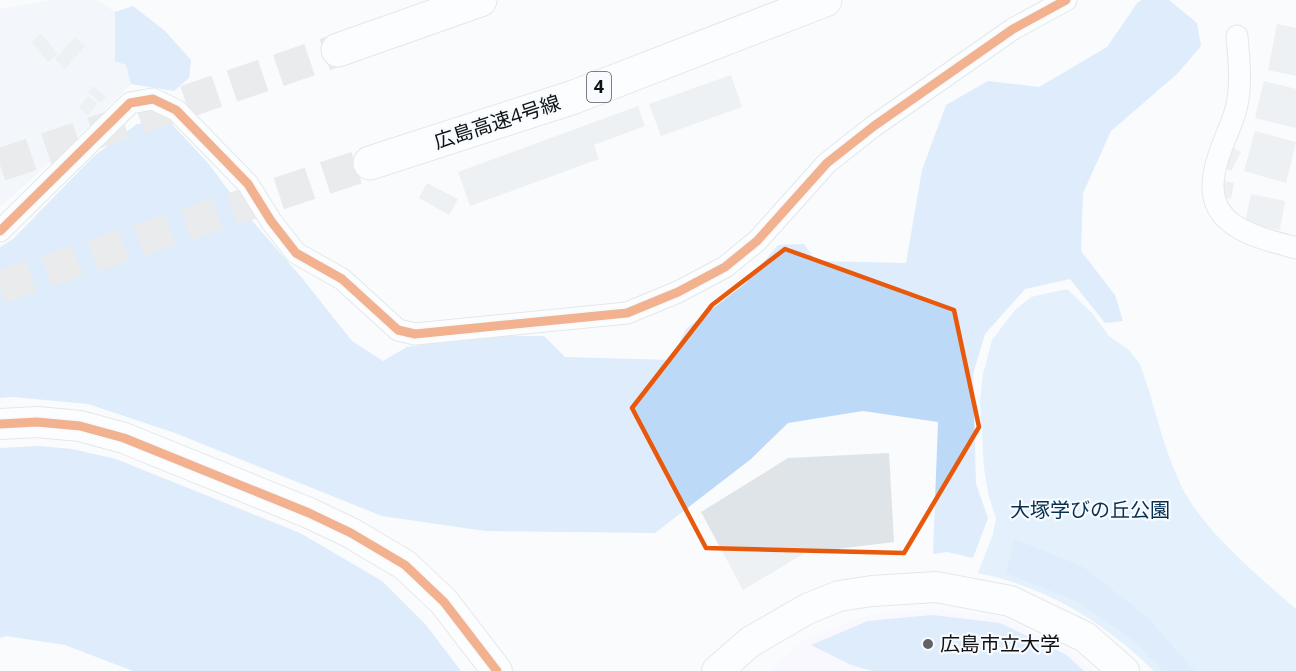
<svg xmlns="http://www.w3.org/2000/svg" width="1296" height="671" font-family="'Open Sans','Noto Sans JP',sans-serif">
<rect width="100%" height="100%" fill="#f9fbfd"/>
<path fill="#eaf1f9" d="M51 0H97L115 12V60L126 65 131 84 64 150 0 207V9Z"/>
<path fill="#f5f3fe" d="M931 609 1001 617 1066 649 1093 671H770L805 639 868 615Z"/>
<path fill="#cae3fb" d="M1067 289 1092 313 1109 336 1129 350 1140 364C1154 402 1162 444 1179 481 1199 527 1258 576 1296 609V671H1154C1104 622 1047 587 978 573L993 534 996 518 988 493 984 468 980 401 983 374 992 340 1015 310 1031 297Z"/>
<g fill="#bcdaf8">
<path d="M1142 0H1169L1197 23 1201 46 1177 74 1111 131 1083 193 1081 251 1115 295 1123 321 1105 323 1070 279 1025 289 985 334 973 374 976 484 988 518 973 558 947 552 933 554 938 422 863 411 788 423 751 459 655 533 485 531 382 516 175 433 88 404 13 397 0 398V247L13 239 93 157 137 124 169 121 208 163 248 216 302 278 352 341 383 361 407 347 490 336H544L565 357 671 360 686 329 746 283 778 245 804 244 816 261 906 263 922 170 946 105 988 81 1039 87 1107 47 1138 2Z"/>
<path d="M133 6 165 31 191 60 189 78 174 91 131 84 126 65 115 61V12Z"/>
<path d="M38 446 72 449 116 459 300 533 382 581 426 625 461 671H133L65 645 6 636 0 638V448Z"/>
<path d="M1014 539 1082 566 1146 616 1195 671H1163L1131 639 1078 602 1006 573Z"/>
<path d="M932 615 1000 623 1065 654 1084 671H873L851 665 811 645 868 621Z"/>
</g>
<g fill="#dfe4e8">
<path d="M1277 24 1296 28V76L1268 70Z"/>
<path d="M41 34 58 54 48 62 31 42Z"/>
<path d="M75 37 85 46 65 69 55 59Z"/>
<path d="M731 75 742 107 661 136 649 104Z"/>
<path d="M1264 81 1296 89V128L1255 118Z"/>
<path d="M93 86 106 97 101 103 88 92Z"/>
<path d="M88 96 97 104 88 115 79 107Z"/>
<path d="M638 106 645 126 594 145 599 159 470 206 458 172Z"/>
<path d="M1255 131 1296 142 1286 183 1244 171Z"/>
<path d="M1229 145 1241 152 1231 171 1219 164Z"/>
<path d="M1220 180 1234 183 1231 199 1217 196Z"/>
<path d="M427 183 458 199 449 215 419 198Z"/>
<path d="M1251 194 1285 201 1280 230 1245 223Z"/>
<path d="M889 453 894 542 805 553 743 590 701 512 788 458Z"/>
</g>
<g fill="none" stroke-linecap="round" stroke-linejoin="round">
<g stroke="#d6d8da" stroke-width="33" stroke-dasharray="33 16" stroke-linecap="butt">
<path d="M0 165 338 50"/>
<path d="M0 287 370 163"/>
</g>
<defs>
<g id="street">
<path d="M1237 36C1239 61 1242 84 1236 109 1230 131 1217 152 1214 175 1205 227 1257 237 1296 248"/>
<path d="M0 231 130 103 153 99 176 110 248 184 271 221 296 253 342 279 398 330 415 334 627 313 678 292 725 267 757 241 827 163 874 126 1013 29 1066 0"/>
</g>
<g id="secondary">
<path d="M0 424 37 422 80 426 124 438 309 513 351 533 405 565 444 602 497 671"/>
<path d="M717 671 750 642 807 609 839 596 872 591 936 587 1010 601 1085 637 1124 671"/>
</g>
<g id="highway">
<path d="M338 50 480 0"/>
<path d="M370 163 574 97 825 0"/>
</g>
</defs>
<use href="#street" stroke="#ccced0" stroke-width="23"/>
<use href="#secondary" stroke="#ccced0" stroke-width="32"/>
<use href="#highway" stroke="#ccced0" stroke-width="35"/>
<use href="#street" stroke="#fefeff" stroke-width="21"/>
<use href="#secondary" stroke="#fefeff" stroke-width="30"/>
<use href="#highway" stroke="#fefeff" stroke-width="33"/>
<defs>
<g id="cycleway">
<path d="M0 231 130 103 153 99 176 110 248 184 271 221 296 253 342 279 398 330 415 334 627 313 678 292 725 267 757 241 827 163 874 126 1013 29 1066 0"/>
<path d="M0 424 37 422 80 426 124 438 309 513 351 533 405 565 444 602 497 671"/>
</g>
</defs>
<use href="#cycleway" stroke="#f7fbff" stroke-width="13"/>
<use href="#cycleway" stroke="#e8590c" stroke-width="9"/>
</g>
<path d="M0 0H1296V671H0ZM785 249 954 310 979 427 904 553 706 548 632 408 712 305Z" fill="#f9fbfd" fill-opacity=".55" fill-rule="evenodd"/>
<path fill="none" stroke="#e8590c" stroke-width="4.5" stroke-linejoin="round" d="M785 249 954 310 979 427 904 553 706 548 632 408 712 305Z"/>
<circle fill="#606264" stroke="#f7fbff" stroke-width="2" cx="928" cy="644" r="6"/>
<g text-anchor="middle" stroke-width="4.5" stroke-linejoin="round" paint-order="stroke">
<rect fill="#f7fbff" stroke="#545659" stroke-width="1.5" x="587" y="72" width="24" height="30" rx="4.5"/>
<g font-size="18" font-weight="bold" fill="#0e1012">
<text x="599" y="93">4</text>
</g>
<g font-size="20" fill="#0e1012" stroke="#f7fbff">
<text transform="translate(497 122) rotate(-18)" y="7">広島高速4号線</text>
</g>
<g font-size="20" fill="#062f50" stroke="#f7fbff">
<text x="1090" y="517">大塚学びの丘公園</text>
</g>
<g font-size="20" fill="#0e1012" stroke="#f7fbff" text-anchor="start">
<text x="940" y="651">広島市立大学</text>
</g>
</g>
</svg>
